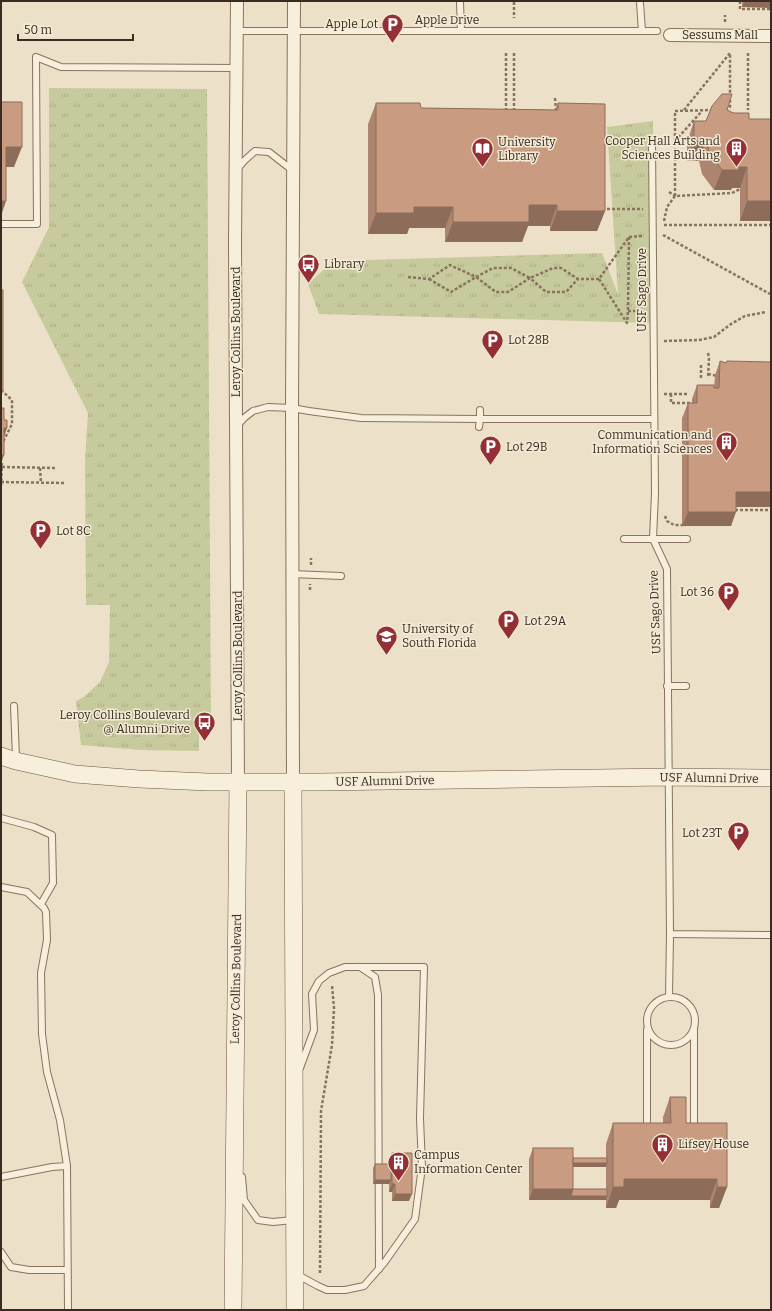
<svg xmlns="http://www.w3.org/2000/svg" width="772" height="1311" font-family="Bitter,serif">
<defs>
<pattern id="grass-tufts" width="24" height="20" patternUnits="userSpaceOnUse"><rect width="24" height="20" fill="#c7ca9c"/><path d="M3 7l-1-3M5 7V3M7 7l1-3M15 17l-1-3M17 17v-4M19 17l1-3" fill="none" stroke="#acae86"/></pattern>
</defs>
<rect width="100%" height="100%" fill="#ede0c8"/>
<g fill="url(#grass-tufts)">
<path d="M49 88 207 89 211 720 199 734V751L141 750 81 745 76 701 84 697 100 682 109 662 110 605H86L85 459 88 413 22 282 49 227Z"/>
<path d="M653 121V323L319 314 308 284 333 261 602 253 618 294 607 127Z"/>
</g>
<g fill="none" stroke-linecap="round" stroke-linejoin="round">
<defs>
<g id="lane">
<path d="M460 2 461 31"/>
<path d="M640 3 642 31"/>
<path d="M237 31H657"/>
<path d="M652 143 655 493 653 539 667 569 670 934 771 935"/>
<path d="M237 169 245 160 255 151 269 152 292 170"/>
<path d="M1 224H37L36 57 61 67 237 68"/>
<path d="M237 426 244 418 253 411 268 407 292 408 309 411 361 418 480 419V410"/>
<path d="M479 427 480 419H654"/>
<path d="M624 539H687"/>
<path d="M292 574 341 576"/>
<path d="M667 686H686"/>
<path d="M14 706 16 758"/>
<path d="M1 818 34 827 52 835 53 883 41 904"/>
<path d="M1 887 27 892 44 908 46 912 47 940 41 973 42 1034 47 1072 60 1120 67 1166 52 1167 1 1177"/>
<path d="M360 967 375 977 378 995 379 1269"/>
<circle cx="671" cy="1021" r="24"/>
<path d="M669 997 670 934"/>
<path d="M647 1030V1125"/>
<path d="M694 1030V1125"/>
<path d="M67 1166 68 1310"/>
<path d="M242 1177 244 1200 258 1220 273 1222 293 1220"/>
<path d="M1 1252 11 1267 29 1270H67"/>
<path d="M296 1274 318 1286 327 1290H345L364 1286 384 1263 415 1219 422 1167 420 1118 424 967H345L329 973 319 981 312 994 314 1030 300 1068"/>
</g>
<g id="street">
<path d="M237 1 235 243 238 781"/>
<path d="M670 35 771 36"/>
<path d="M293 782 292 408 294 1"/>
</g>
<g id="secondary">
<path d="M1 756 16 761 75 774 139 779 208 782H320L668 777 771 778"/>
<path d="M293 782 295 1310"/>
<path d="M233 1310 238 781"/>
</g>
</defs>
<use href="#lane" stroke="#88735e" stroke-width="8"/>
<use href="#street" stroke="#88735e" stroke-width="14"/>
<use href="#secondary" stroke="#6a5441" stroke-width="18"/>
<g stroke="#88735e" stroke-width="2.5" stroke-dasharray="3 2" stroke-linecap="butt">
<path d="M740 1V9H771"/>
<path d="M514 2V18"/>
<path d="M725 22V15"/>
<path d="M506 53V109"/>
<path d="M514 53V112"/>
<path d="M748 53V110"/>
<path d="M555 98 556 110"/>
<path d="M684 110 730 53V110"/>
<path d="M675 141 702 111"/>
<path d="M669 192 675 196"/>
<path d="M675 196V111L712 110"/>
<path d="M602 209H643"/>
<path d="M664 221 667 207 675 196 732 193 740 189"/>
<path d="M664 225H771"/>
<path d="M663 235 770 294"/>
<path d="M629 237 628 311 627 323 599 279Z"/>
<path d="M629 237 642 236"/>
<path d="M408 277 429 279 450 265 476 277 493 268H511L530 278 553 268H561L578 279H599"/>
<path d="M429 279 451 292 476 277 496 292H508L530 278 546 292H566L578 279"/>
<path d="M628 311H643"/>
<path d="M664 341 699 340 714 337 731 324 745 316 766 312"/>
<path d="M708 353 709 358 708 378"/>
<path d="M708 374 718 376"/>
<path d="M701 378V365"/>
<path d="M1 390 12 400V424L3 442"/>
<path d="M664 394H689"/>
<path d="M671 394V403H690"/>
<path d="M2 467 55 468"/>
<path d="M40 468 41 483"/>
<path d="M1 482 64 483"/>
<path d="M1 486 2 461"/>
<path d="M735 510H771"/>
<path d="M665 516 667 521 674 525H686"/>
<path d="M311 565V558"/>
<path d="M310 590V584"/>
<path d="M320 1273 321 1111 332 1045 334 1008 332 985"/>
</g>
<use href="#lane" stroke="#f7eedb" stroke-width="6"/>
<use href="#street" stroke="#f7eedb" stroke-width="12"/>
<use href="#secondary" stroke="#f7eedb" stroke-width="17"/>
</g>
<g fill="#ad856e" fill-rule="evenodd">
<path d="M742 1H771L742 7Z"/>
<path d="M376 103 421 108 555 110 558 103 605 211 597 231H550V226H528L522 242H445V228H409L407 234H368V124Z"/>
<path d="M727 110 749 119 771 221H740V188H732L731 190H714L702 174 699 161H687V142L694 121H706Z"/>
<path d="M720 361 771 507H736L731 526H682V418L688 403H692V399L697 385 714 388 715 375Z"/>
<path d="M670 1097 686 1123 727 1187 719 1208H710V1200H619L616 1208H606V1200H529V1159L533 1148 573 1158H606V1144L613 1123H663V1117ZM573 1167H606V1189H573Z"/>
<path d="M392 1153 409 1201H392V1192H389V1184H373V1168L375 1164H389V1161Z"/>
</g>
<g fill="#8d6c5a">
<path d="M745 1H771V8L742 7Z"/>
<path d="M694 141H706L699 161H687Z"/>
<path d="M6 147H22L14 167H1Z"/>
<path d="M739 167H747L740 188H732L731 190H714L722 170Z"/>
<path d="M1 201H6L1 216Z"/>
<path d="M747 201H771V221H740Z"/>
<path d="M529 205H557L550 226H528L522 242H445L453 222Z"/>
<path d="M414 207H453L445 228H409L407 234H368L376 213Z"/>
<path d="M557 211H605L597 231H550Z"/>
<path d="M1 390H3L1 396Z"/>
<path d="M4 428H7L2 443Z"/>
<path d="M1 455H4L1 464Z"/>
<path d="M736 492H771V507H731Z"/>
<path d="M688 512H736L731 526H682Z"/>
<path d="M571 1163H607L606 1167H569Z"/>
<path d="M624 1179H717L710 1200H619L616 1208H606L613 1187Z"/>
<path d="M375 1180H391L389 1184H373Z"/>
<path d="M392 1184H395L392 1192H389Z"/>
<path d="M717 1187H727L719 1208H710Z"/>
<path d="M533 1189H573L571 1196H607L606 1200H529Z"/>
<path d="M395 1194H412L409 1201H392Z"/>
</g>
<g fill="#c99b80" stroke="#8d6c5a">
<path d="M722 94H732L727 110 733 113H749V119H771V201H747V167H739V170H722L710 154 706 141H694V121H706L712 106Z"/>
<path d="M1 102H22V147H6V201H1Z"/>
<path d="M376 103H420L421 108 558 110V103L605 104V211H557V205H529V222H453V207H414V213H376Z"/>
<rect x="1" y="290" width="2" height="100"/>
<path d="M720 361 726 363 727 361 771 362V492H736V512H688V403H697V385H714V388H719Z"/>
<path d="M1 408H4V420H7V428H4V455H1Z"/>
<path d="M670 1097H686V1123H727V1187H717V1179H624V1187H613V1123H671Z"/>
<rect x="533" y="1148" width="40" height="41"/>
<path d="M392 1153H412V1194H395V1184H392Z"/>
<rect x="573" y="1158" width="34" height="5"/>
<rect x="375" y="1164" width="16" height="16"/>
<path d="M573 1189H607V1196H571Z"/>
</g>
<defs>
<symbol id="parking-pin" viewBox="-11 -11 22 30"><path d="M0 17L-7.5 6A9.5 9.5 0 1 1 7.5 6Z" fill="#943035" stroke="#f4ebd7"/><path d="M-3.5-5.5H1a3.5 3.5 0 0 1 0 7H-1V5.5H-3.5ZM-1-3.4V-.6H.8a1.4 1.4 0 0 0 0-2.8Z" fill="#fff"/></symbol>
<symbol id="building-pin" viewBox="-11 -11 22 30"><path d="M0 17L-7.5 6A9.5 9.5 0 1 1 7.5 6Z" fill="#943035" stroke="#f4ebd7"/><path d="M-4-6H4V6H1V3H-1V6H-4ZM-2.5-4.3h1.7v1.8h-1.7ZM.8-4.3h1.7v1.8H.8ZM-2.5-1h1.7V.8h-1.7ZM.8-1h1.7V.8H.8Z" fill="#fff"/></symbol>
<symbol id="library-pin" viewBox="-11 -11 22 30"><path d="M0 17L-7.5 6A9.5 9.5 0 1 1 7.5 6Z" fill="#943035" stroke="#f4ebd7"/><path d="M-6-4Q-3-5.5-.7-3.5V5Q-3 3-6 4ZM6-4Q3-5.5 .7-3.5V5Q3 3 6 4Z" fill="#fff"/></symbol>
<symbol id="bus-pin" viewBox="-11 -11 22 30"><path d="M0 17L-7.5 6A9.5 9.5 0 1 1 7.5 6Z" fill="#943035" stroke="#f4ebd7"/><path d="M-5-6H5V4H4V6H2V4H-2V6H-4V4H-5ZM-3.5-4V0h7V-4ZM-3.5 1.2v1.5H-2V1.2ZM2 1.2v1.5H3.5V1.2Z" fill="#fff"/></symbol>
<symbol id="university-pin" viewBox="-11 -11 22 30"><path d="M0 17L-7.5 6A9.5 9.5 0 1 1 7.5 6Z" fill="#943035" stroke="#f4ebd7"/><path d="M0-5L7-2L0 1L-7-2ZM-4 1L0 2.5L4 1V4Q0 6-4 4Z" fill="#fff"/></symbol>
</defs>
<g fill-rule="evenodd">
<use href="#parking-pin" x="380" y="12" width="25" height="34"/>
<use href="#building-pin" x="724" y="136" width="25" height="34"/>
<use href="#library-pin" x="470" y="136" width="25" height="34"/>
<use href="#bus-pin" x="296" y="252" width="25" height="34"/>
<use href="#parking-pin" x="480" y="328" width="25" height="34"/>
<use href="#building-pin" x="714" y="430" width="25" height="34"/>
<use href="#parking-pin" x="478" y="434" width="25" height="34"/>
<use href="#parking-pin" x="28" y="518" width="25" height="34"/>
<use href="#parking-pin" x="716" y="580" width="25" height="34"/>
<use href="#parking-pin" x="496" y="608" width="25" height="34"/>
<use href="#university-pin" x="374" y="624" width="25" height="34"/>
<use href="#bus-pin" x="192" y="710" width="25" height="34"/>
<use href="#parking-pin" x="726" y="820" width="25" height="34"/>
<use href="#building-pin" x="650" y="1132" width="25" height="34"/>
<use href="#building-pin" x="386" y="1150" width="25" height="34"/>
</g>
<g text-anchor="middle" stroke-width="3" stroke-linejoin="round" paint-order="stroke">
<g font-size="12" fill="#392b20" stroke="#f4ebd7">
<text x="447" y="24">Apple Drive</text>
<text x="720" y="39">Sessums Mall</text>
<text transform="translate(642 290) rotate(-90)" y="4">USF Sago Drive</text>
<text transform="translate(236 332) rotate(-90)" y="4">Leroy Collins Boulevard</text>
<text transform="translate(655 612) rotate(-92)" y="4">USF Sago Drive</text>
<text transform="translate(238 656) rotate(-90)" y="4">Leroy Collins Boulevard</text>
<text transform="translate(709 778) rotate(1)" y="4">USF Alumni Drive</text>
<text transform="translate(385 781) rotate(-1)" y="4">USF Alumni Drive</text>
<text transform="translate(236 979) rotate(-89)" y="4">Leroy Collins Boulevard</text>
</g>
<g font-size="12" fill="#392b20" stroke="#f4ebd7" text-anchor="start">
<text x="378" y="28" text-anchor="end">Apple Lot</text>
<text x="720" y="145" text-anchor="end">Cooper Hall Arts and<tspan x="720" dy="14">Sciences Building</tspan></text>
<text x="498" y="146">University<tspan x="498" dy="14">Library</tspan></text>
<text x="324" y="268">Library</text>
<text x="508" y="344">Lot 28B</text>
<text x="712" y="439" text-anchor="end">Communication and<tspan x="712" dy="14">Information Sciences</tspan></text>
<text x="506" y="451">Lot 29B</text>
<text x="56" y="535">Lot 8C</text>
<text x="714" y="596" text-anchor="end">Lot 36</text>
<text x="524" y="625">Lot 29A</text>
<text x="402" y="633">University of<tspan x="402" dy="14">South Florida</tspan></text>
<text x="190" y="719" text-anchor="end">Leroy Collins Boulevard<tspan x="190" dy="14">@ Alumni Drive</tspan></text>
<text x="722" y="837" text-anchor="end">Lot 23T</text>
<text x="678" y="1148">Lifsey House</text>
<text x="414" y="1159">Campus<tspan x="414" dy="14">Information Center</tspan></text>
</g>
</g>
<rect width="772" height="1311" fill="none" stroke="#392b20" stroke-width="4"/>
<path d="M18 34v6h115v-6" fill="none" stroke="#392b20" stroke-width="2"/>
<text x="24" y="34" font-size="12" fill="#392b20" stroke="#f4ebd7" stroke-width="3" paint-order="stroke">50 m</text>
</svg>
